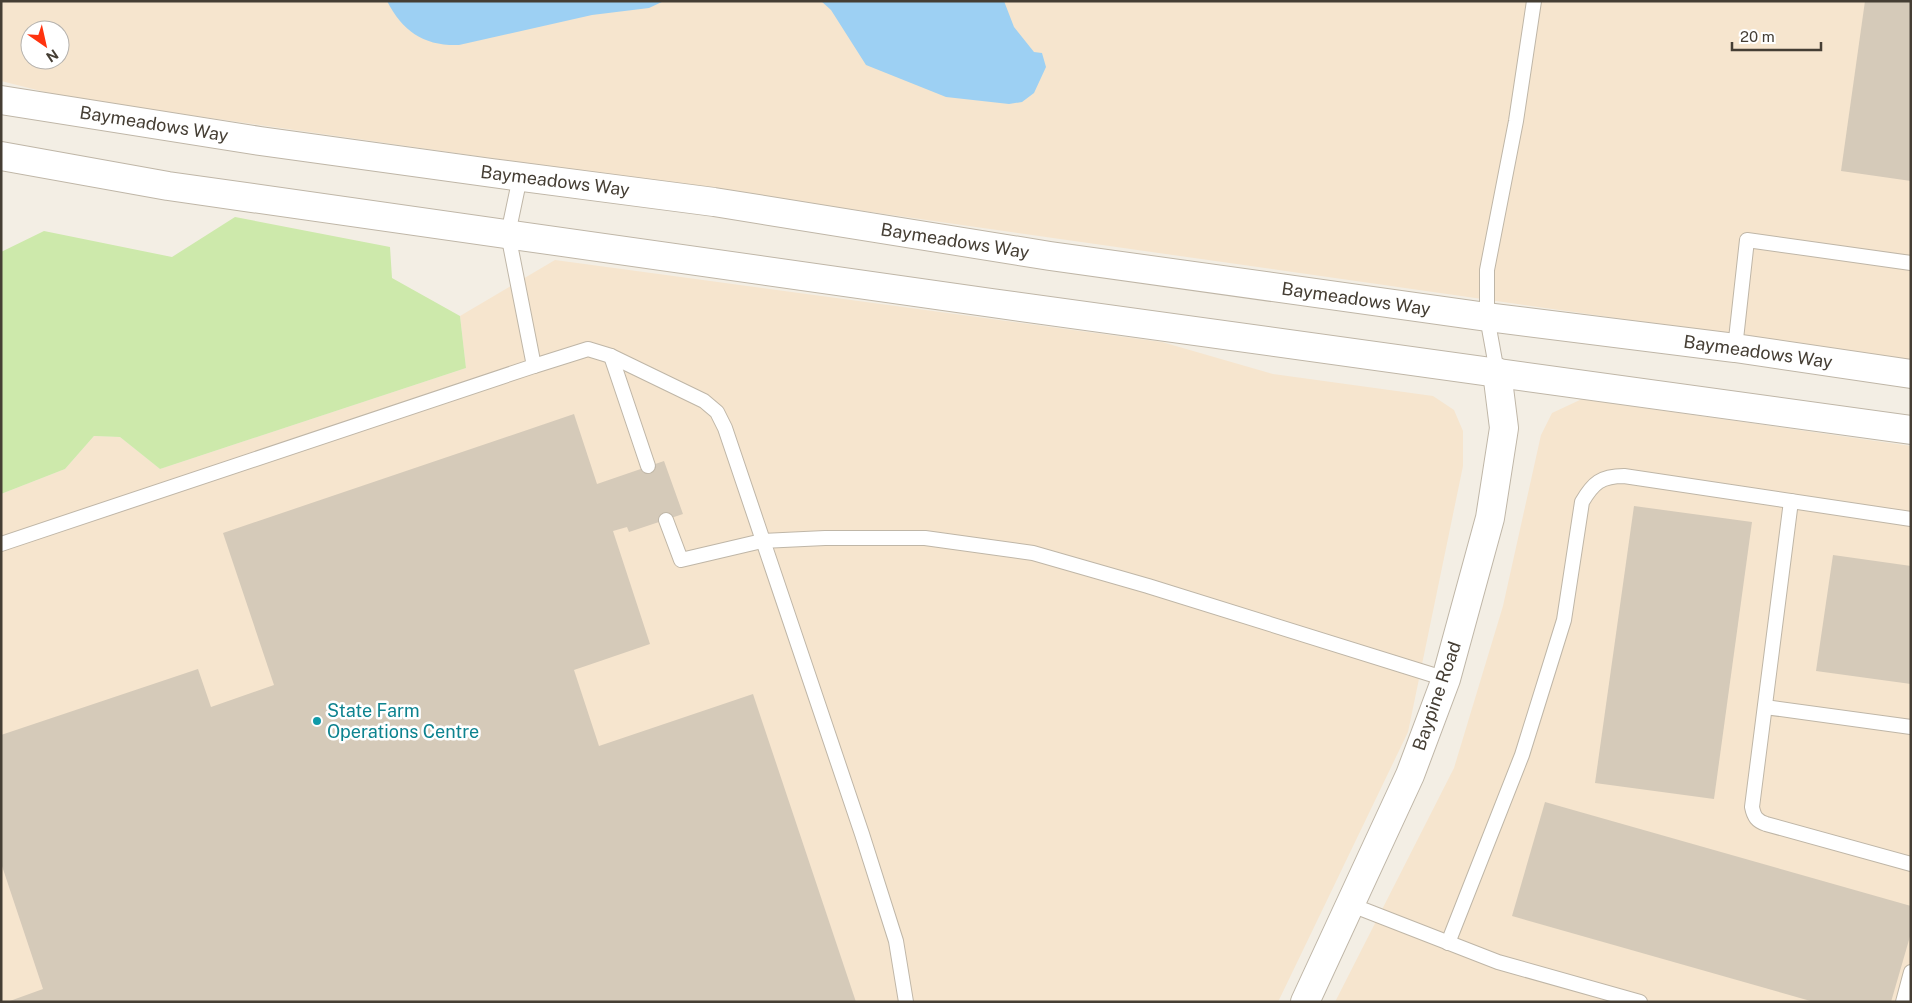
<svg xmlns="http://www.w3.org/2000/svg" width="1912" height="1003" font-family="'Public Sans',sans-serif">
<rect width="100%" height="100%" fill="#f3eee4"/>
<g fill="#f6e5ce" fill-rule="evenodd">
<path d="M1 1H1911V360L69 98 1 81ZM30 30H60V60H30Z"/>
<path d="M555 260 1162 342 1273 374 1433 396 1454 410 1463 431V466L1408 732 1278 1002H1V494L65 469 94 436 120 437 160 469 466 368 460 316Z"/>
<path d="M1582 399 1911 446V1002H1335L1454 768 1503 606 1541 435 1552 413Z"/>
</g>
<path fill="#cde9ab" d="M235 217 390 247 392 278 460 316 466 368 160 469 120 437 94 436 65 469 1 494V252L44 231 172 257Z"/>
<g fill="#9dd0f3">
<path d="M387 1H664L649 8 592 15 459 45C424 46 403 32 387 1Z"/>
<path d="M821 1H1004L1014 27 1034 52 1042 53 1046 67 1034 93 1022 102 1009 104 946 97 866 65 831 10Z"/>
</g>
<g fill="#d5cab9">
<path d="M1865 1H1911V181L1841 171Z"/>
<path d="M574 414 597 484 664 461 683 514 629 532 627 527 613 531 650 644 574 670 599 746 753 694 856 1002H7L43 989 1 863V735L198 669 211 707 274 685 223 533Z"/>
<path d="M1634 506 1752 522 1714 799 1595 783Z"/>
<path d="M1833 555 1911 566V684L1816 671Z"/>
<path d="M1545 802 1911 906V933L1891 1002H1814L1512 916Z"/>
</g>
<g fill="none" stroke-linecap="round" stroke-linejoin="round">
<defs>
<g id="service">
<path d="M1735 348 1747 240 1911 263"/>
<path d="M611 356 648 466"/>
<path d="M534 366 588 349 611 356 704 401 717 412 725 428 862 834 896 941 906 1002"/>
<path d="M1497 372 1487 317V270L1516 121 1534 1"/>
<path d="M1791 501 1752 807C1754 817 1757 821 1766 824L1911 864"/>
<path d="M666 520 681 560 762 541 825 538H925L1033 553 1148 586 1446 679"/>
<path d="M1 544 534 366 508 234 520 177"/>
<path d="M1765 707 1911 727"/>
<path d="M1349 904 1498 962 1640 1002"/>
<path d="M1448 943 1522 755 1564 620 1582 502C1593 483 1601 476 1624 476L1911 519"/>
<path d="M1903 1002 1911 972"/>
</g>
<path id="minor" d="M1305 1002 1410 775 1446 679 1490 518 1504 428 1497 372"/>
<g id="tertiary">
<path d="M1 100 260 141 492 173 714 202 1050 256 1487 317 1735 348 1911 374"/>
<path d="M1 156 168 186 992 303 1911 430"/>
</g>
</defs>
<use href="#service" stroke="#bfb6a7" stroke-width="16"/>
<use href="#minor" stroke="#bfb6a7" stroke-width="30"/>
<use href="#tertiary" stroke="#bfb6a7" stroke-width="30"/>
<use href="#service" stroke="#fff" stroke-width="14"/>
<use href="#minor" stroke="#fff" stroke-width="28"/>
<use href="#tertiary" stroke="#fff" stroke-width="28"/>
</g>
<circle fill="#0f9aa8" stroke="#fff" stroke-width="2" cx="317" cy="721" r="5"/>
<g text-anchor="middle" stroke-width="5" stroke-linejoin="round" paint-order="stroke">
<g font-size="18" fill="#453e34" stroke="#fff">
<text transform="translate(154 124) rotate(9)" y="6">Baymeadows Way</text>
<text transform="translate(555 181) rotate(7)" y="6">Baymeadows Way</text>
<text transform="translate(955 241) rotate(9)" y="6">Baymeadows Way</text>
<text transform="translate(1356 299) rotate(8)" y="6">Baymeadows Way</text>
<text transform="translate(1758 352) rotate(8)" y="6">Baymeadows Way</text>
<text transform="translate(1437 696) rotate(-71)" y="6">Baypine Road</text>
</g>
<g font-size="18" fill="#0d838f" stroke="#fff" text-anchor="start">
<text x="327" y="717">State Farm<tspan x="327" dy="21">Operations Centre</tspan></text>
</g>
</g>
<rect width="1912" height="1003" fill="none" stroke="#453e34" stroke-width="5"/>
<g transform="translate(45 45) rotate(146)"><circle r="24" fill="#ffffff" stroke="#b5b2ae"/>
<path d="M0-4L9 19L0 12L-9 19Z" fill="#ff330f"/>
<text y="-8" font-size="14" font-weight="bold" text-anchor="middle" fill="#453e34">N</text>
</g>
<path d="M1732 42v8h89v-8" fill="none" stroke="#453e34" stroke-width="2.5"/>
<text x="1740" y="42" font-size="15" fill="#453e34" stroke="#ffffff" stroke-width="4" paint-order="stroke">20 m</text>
</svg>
